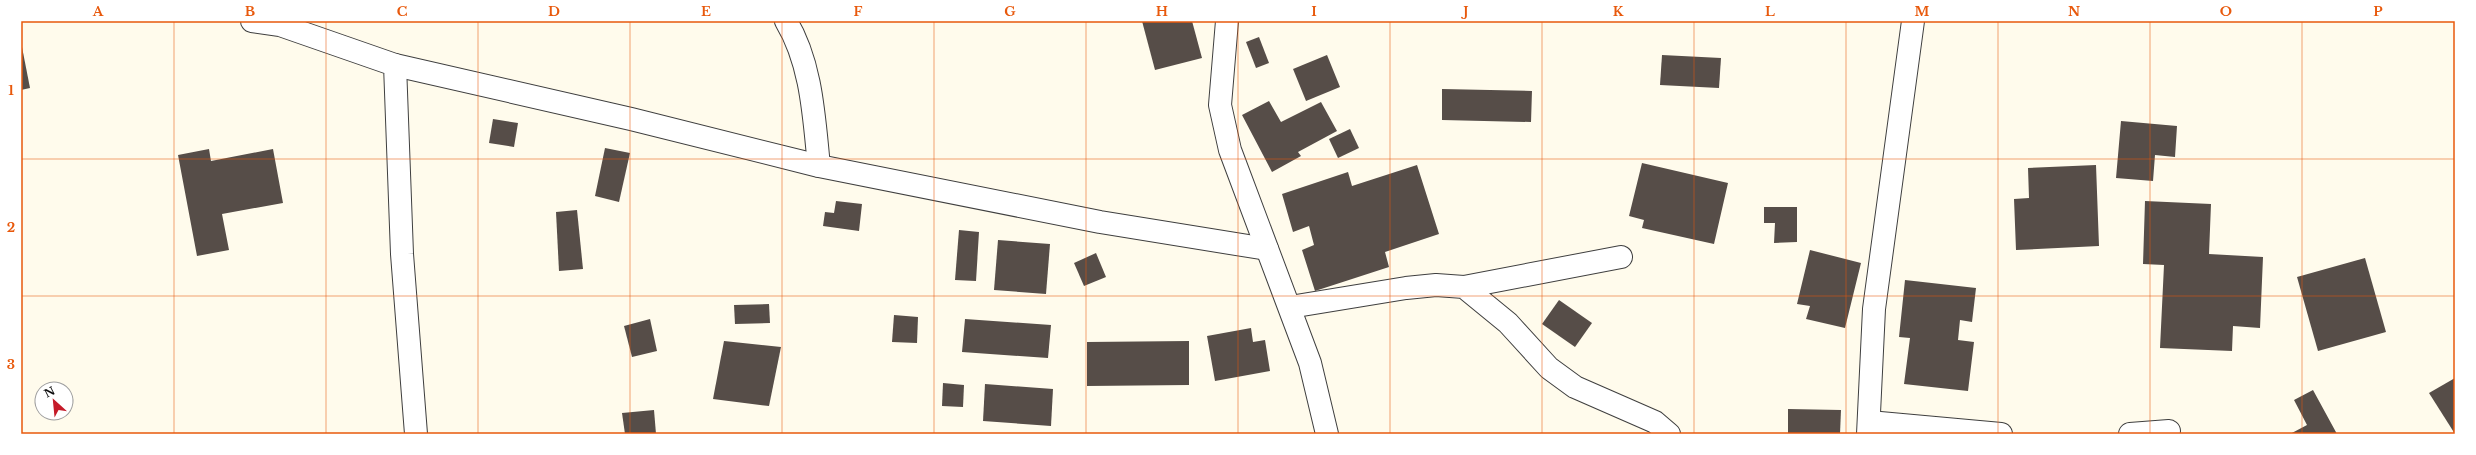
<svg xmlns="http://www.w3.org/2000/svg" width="2476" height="455" font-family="'Libre Baskerville',serif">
<rect width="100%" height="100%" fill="#fffbec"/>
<g fill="#564d48">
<path d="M1142 21H1192L1202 58 1155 70Z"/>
<path d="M1259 37 1269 63 1256 68 1246 42Z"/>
<path d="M21 42 30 88 21 90Z"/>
<path d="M1327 55 1340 87 1306 101 1293 69Z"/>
<path d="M1662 55 1721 58 1719 88 1660 85Z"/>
<path d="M1442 89 1532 91 1531 122 1442 120Z"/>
<path d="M1269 101 1281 122 1321 102 1337 131 1298 152 1301 156 1272 172 1242 115Z"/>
<path d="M493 119 518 123 514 147 489 143Z"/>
<path d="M2121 121 2177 126 2175 157 2155 155 2153 181 2116 178Z"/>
<path d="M1350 129 1359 148 1338 158 1329 139Z"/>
<path d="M605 148 630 153 619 202 595 196Z"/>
<path d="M209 149 211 161 273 149 283 203 222 214 229 250 197 256 178 155Z"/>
<path d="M1642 163 1728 183 1714 244 1642 228 1644 220 1629 216Z"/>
<path d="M1417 165 1439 234 1385 252 1389 267 1315 291 1302 250 1314 245 1309 226 1293 232 1282 194 1348 172 1352 186Z"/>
<path d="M2096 165 2099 246 2016 250 2014 199 2029 198 2028 168Z"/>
<path d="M836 201 862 204 859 231 823 226 825 212 834 213Z"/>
<path d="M2145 201 2211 204 2209 254 2263 257 2260 328 2233 326 2232 351 2160 348 2164 265 2143 264Z"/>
<path d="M1764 207H1797V242L1774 243 1775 223H1764Z"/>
<path d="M577 210 583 269 559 271 556 212Z"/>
<path d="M959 230 979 232 976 281 955 280Z"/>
<path d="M998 240 1050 244 1046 294 994 290Z"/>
<path d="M1810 250 1861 263 1845 328 1806 319 1810 306 1797 304Z"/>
<path d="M1096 253 1106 277 1084 286 1074 263Z"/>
<path d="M2365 258 2386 332 2318 351 2297 277Z"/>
<path d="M1905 280 1976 288 1972 322 1960 320 1958 340 1974 342 1968 391 1904 384 1910 338 1899 337Z"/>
<path d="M1559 300 1592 323 1575 347 1542 324Z"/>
<path d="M769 304 770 323 735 324 734 305Z"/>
<path d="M894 315 918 317 917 343 892 342Z"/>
<path d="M650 319 657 351 632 357 624 326Z"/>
<path d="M965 319 1051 325 1048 358 962 352Z"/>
<path d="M1251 328 1253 342 1265 340 1270 371 1215 381 1207 336Z"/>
<path d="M724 341 781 347 769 406 713 399Z"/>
<path d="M1189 341V385L1087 386V342Z"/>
<path d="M2455 378V434L2429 393Z"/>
<path d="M943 383 964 385 963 407 942 406Z"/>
<path d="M985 384 1053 389 1051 426 983 421Z"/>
<path d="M2313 390 2337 434H2290L2307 425 2294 400Z"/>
<path d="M1788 409 1841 410 1840 434H1788Z"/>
<path d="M654 410 656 434H625L622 413Z"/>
</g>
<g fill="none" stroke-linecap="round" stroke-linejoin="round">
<defs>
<g id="street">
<path d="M252 21 280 25 395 65 402 254 416 434"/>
<path d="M786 21C812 64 814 118 819 166"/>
<path d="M1227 21 1220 105 1230 150 1310 363 1327 434"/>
<path d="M395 65 631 119 819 166 1100 222 1267 249"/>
<path d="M1464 287 1621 257"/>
<path d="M1290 307 1406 288 1436 285 1464 287 1508 323 1549 368 1575 387 1655 422 1669 434"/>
<path d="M1869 422 2001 434"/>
<path d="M1868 434 1874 309 1913 21"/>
<path d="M2130 434 2169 431"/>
</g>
</defs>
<use href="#street" stroke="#3f3f3f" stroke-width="24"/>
<use href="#street" stroke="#fff" stroke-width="22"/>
</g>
<path fill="none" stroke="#e8590c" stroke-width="1" stroke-opacity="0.55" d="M174 21V434M326 21V434M478 21V434M630 21V434M782 21V434M934 21V434M1086 21V434M1238 21V434M1390 21V434M1542 21V434M1694 21V434M1846 21V434M1998 21V434M2150 21V434M2302 21V434M21 159H2455M21 296H2455"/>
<rect width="2476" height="455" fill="none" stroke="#ffffff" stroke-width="44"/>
<g transform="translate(54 401) rotate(333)"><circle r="19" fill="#ffffff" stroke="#9e9e9e"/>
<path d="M0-3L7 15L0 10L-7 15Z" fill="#c51b29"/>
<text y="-6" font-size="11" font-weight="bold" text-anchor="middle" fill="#0c0c0c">N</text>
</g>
<rect x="22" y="22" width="2432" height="411" fill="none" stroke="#e8590c" stroke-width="1.5"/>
<g font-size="13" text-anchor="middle" font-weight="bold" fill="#e8590c">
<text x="98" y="16">A</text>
<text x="250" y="16">B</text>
<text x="402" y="16">C</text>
<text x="554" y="16">D</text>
<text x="706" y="16">E</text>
<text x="858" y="16">F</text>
<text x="1010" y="16">G</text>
<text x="1162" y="16">H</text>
<text x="1314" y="16">I</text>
<text x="1466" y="16">J</text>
<text x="1618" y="16">K</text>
<text x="1770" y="16">L</text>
<text x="1922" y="16">M</text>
<text x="2074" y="16">N</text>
<text x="2226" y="16">O</text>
<text x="2378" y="16">P</text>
<text x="11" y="95">1</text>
<text x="11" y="232">2</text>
<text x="11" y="369">3</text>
</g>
</svg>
